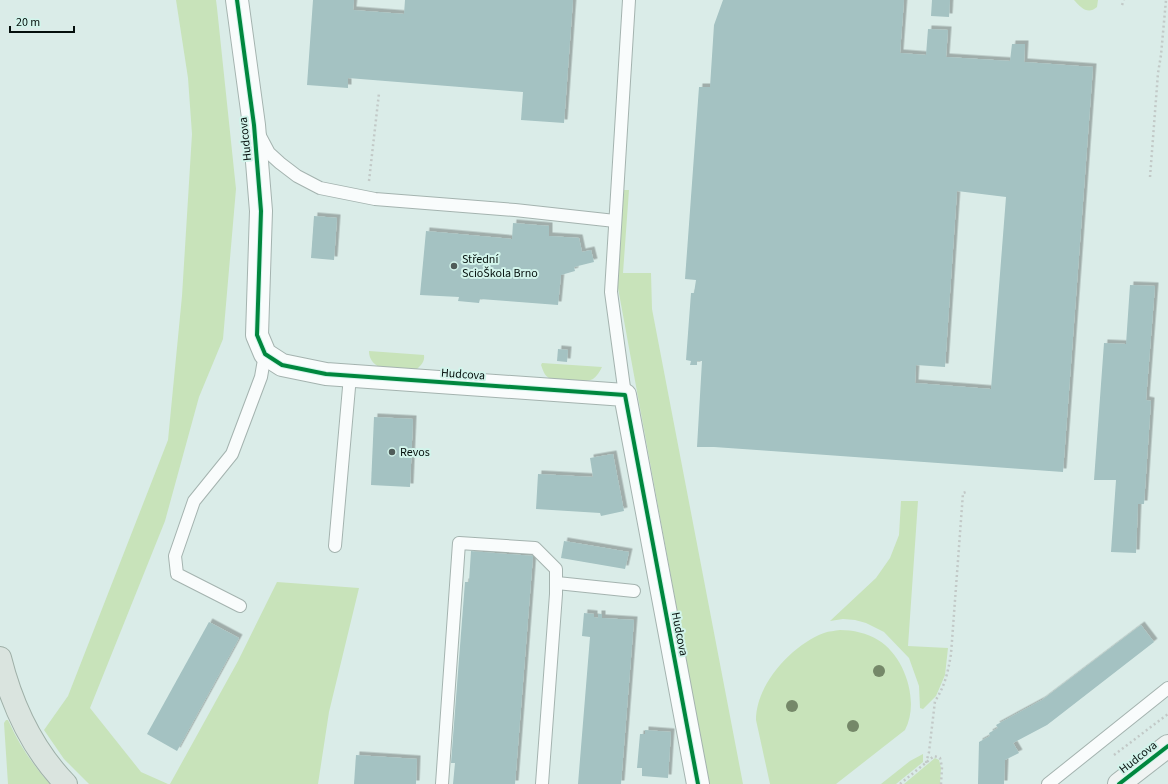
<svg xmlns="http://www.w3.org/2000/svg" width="1168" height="784" font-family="'Source Sans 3',sans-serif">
<defs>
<filter id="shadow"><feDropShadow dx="3.5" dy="-3.5" stdDeviation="0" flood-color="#0004"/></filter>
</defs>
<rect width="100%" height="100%" fill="#daece8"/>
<g fill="#c8e3ba">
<path d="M176 0H216L217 8 236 189 223 339 199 397 165 521 90 708 141 772 168 784H89L64 759 44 730 68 696 168 440 182 296 192 134 188 78Z"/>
<path d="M1074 0H1098L1097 7C1088 15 1081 8 1074 0Z"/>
<path d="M619 190H629L623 273H651L652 309 743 784H709L616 277Z"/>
<path d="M369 351 424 355C425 362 421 365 416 370L381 368C373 364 369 359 369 351Z"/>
<path d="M542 363 602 367C600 371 597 376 593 379 586 383 556 381 549 378 544 375 543 370 541 365Z"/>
<path d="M901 501H918L908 646 948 648 945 675 936 696 923 709 920 708 919 686 909 658 884 632 866 623 855 620 843 619 830 621 876 578 890 558 899 535Z"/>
<path d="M277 582 359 588 329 712 318 784H170L238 661Z"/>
<path d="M840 630C853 630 867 633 878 640 905 656 920 702 905 730L836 784H770L756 720C756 684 792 645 824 633 829 631 835 631 840 630Z"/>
<path d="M6 720H8L9 722C19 745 33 765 50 784H8L4 723Z"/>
<path d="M923 754V762L896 784H881L910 761Z"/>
<path d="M935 758 939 760 941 768 940 784H904Z"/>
</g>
<g fill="#a4c2c2" fill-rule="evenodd" filter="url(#shadow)">
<path d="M313 0H354L353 10 404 14 405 0H573L564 123 521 120 523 92 348 78V88L307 85Z"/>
<path d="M723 0H904L900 53 926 55 928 29 948 30 946 57 1010 61 1012 44H1025L1024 62 1093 67 1063 472 714 447H697L702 361H697V365H690L691 361 686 360 691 293H694L696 280 685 279 699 87H710L714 25ZM957 191 1006 197 991 389 915 383 916 365 945 367Z"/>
<path d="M932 0H950L949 17 931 16Z"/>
<path d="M314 216 337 218 334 260 311 258Z"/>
<path d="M513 223 549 226V236L579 238 582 252 591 250 594 262 574 267 575 271 561 275 558 305 480 299 479 303 458 301 459 297 420 295 426 231 512 239Z"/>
<path d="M1130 285 1155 286 1146 400 1151 401 1144 504H1138L1136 553 1111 552 1116 480H1094L1104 343 1126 344Z"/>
<path d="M558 349 568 350 567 362 557 361Z"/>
<path d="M374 417 413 419 410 487 371 485Z"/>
<path d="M613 454 624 511 601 516 600 513 536 509 538 474 593 477 590 458Z"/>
<path d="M564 541 629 552 625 569 561 558Z"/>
<path d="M471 551 533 556 515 784H453L455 763H451L458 672 465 582H469Z"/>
<path d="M584 613 594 614V617L598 618V614H602V618L634 620 621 784H578L590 637 582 636Z"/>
<path d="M209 622 239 638 177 751 147 734Z"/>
<path d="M1141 625 1154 642 1047 725 1013 743 1019 753 1005 760 1004 784H978L979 742 990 736 989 733 998 728 996 725 1042 700Z"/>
<path d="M645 730 671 732 668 778 642 776V768H637L640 734H645Z"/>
<path d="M356 755 417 759 416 784H354Z"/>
</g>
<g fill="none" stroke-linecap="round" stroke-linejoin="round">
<defs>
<g id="lane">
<path d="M260 136 269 153 280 163 297 176 320 188 375 199 515 210 615 221"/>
<path d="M625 395 611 292 629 0"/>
<path d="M335 546 350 376"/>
<path d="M557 583 634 591"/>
<path d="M240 606 177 574 175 556 194 501 232 454 261 377 265 354"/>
<path d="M442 784 459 543 535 548 556 569V594L542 784"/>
<path d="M1048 784 1168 688"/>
</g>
<path id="street" d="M237 0 254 125 261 211 257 335 265 354 282 365 326 374 625 395 698 784"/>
<path id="secondary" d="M1119 784 1168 746"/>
<path id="highway" d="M0 658C12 706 32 749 66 784"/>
</defs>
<use href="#lane" stroke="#a4b3af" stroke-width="14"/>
<use href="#street" stroke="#a4b3af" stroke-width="24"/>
<use href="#secondary" stroke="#a4b3af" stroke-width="24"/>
<use href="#highway" stroke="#9eafa7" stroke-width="24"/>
<g stroke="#c2c9c7" stroke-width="2.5" stroke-dasharray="2 3" stroke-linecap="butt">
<path d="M1122 5 1124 0"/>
<path d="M1150 177 1158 73 1161 55 1166 0"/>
<path d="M369 181 379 93"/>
<path d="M1114 755 1168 714"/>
<path d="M926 763 929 752 935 701C945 686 948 672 951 654L963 493 966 492"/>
<path d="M900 784 934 756 940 758 942 767 941 784"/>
</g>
<use href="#lane" stroke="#f9fcfc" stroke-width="12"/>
<use href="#street" stroke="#f9fcfc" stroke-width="22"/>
<use href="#secondary" stroke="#f0f4f3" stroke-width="22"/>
<use href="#highway" stroke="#dae4df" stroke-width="22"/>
<defs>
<g id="cycleway">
<path d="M237 0 254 125 261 211 257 335 265 354 282 365 326 374 625 395 698 784"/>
<path d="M1119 784 1168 746"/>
</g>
</defs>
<use href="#cycleway" stroke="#d2f4eb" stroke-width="6"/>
<use href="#cycleway" stroke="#00873e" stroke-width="4"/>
</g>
<g fill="#758869">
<circle cx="879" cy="671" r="6"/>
<circle cx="792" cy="706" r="6"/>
<circle cx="853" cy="726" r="6"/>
</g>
<g fill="#4f5c59" stroke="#d2f4eb" stroke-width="1.5">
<circle cx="454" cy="266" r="4"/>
<circle cx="392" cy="452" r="4"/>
</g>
<g text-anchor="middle" stroke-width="4" stroke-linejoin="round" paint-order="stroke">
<g font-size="12" fill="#040f0c" stroke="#d2f4eb">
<text transform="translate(245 139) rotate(-96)" y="4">Hudcova</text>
<text transform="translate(463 374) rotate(4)" y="4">Hudcova</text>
<text transform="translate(680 634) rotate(79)" y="4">Hudcova</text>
<text transform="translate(1138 757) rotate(-38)" y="4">Hudcova</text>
</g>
<g font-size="12" fill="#040f0c" stroke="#d2f4eb" text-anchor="start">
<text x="462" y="263">Střední<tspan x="462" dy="14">ScioŠkola Brno</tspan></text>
<text x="400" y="456">Revos</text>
</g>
</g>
<path d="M10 26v6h64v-6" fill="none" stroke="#040f0c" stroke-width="2"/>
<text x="16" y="26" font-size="12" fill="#040f0c" stroke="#d2f4eb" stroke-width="3" paint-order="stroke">20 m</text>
</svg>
